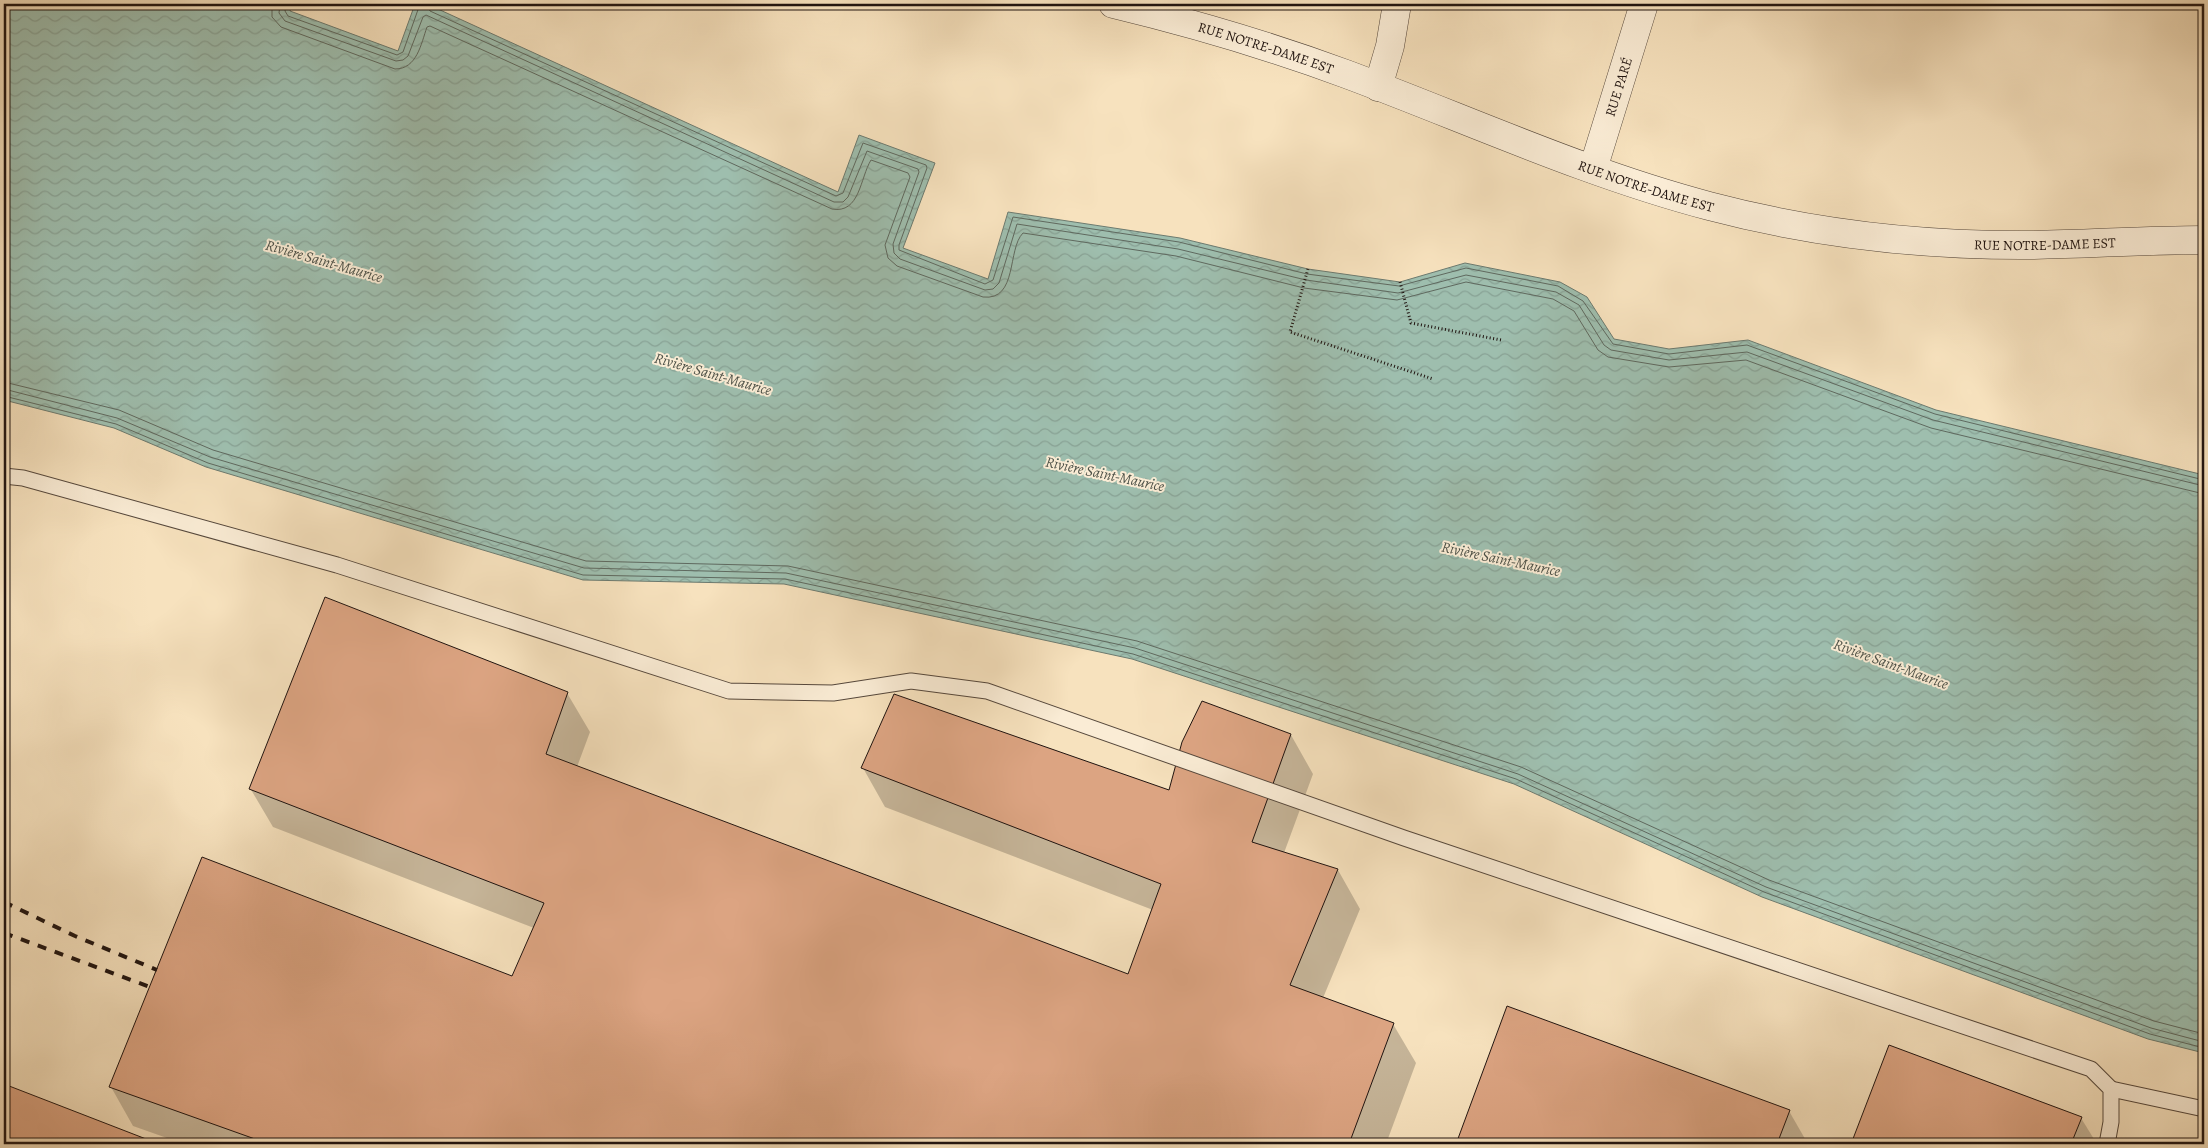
<svg xmlns="http://www.w3.org/2000/svg" width="2208" height="1148" font-family="Alegreya,serif">
<defs>
<pattern id="water-waves" width="16" height="10" patternUnits="userSpaceOnUse" patternTransform="scale(1.25)"><rect width="16" height="10" fill="#9ebeae"/><path d="M0 5q4-4 8 0t8 0" fill="none" stroke="#88a295"/></pattern>
</defs>
<rect width="100%" height="100%" fill="#f7e2be"/>
<filter id="stains"><feTurbulence type="fractalNoise" baseFrequency=".004" numOctaves="4"/><feColorMatrix values="0 0 0 0 .2 0 0 0 0 .09 0 0 0 0 .02 0 0 0 .5 -.17"/></filter>
<radialGradient id="worn" r=".72"><stop offset=".6" stop-color="#630" stop-opacity="0"/><stop offset="1" stop-color="#630" stop-opacity=".3"/></radialGradient>
<path fill="url(#water-waves)" stroke="#6c7a6f" d="M4 4H292L290 11 398 51 415 4H427L838 192 859 135 935 163 903 248 988 279 1008 212 1180 238 1308 269 1400 282 1465 263 1560 282 1587 297 1614 339 1669 349 1748 340 1936 410 2204 475V1053L2148 1039 1762 897 1514 784 1132 659 784 584 583 580 206 467 114 428 4 400Z"/>
<g fill="#0003">
<path d="M567 693 590 732 577 767 1129 975 1153 910 885 807 863 768 1170 792 1291 735 1313 774 1284 853 1338 870 1360 909 1323 998 1393 1024 1416 1063 1386 1144H184L133 1126 111 1087 512 978 534 928 273 827 250 788Z"/>
<path d="M1508 1008 1789 1111 1808 1144H1457Z"/>
<path d="M1889 1047 2081 1118 2097 1144H1853Z"/>
<path d="M4 1086 156 1144H4Z"/>
</g>
<g fill="none" stroke-linecap="round" stroke-linejoin="round">
<g stroke="#5f695f" stroke-width="1">
<path d="M272 4V17L281 27 395 69C417 69 421 44 427 27L430 26 832 209C860 214 860 178 871 160L908 173 910 177 885 245 888 258 897 266 983 297C1018 301 1007 249 1023 233L1176 256 1304 288 1397 300 1466 282 1553 299 1574 311 1598 350 1608 357 1669 367 1746 360 1931 428 2204 494"/>
<path d="M280 4 279 13 285 21 396 61 403 60 408 56 423 17 426 15 834 202H843L848 197 867 151 918 169 919 172 893 244 894 253 900 259 985 290 993 289 999 283 1017 224 1178 249 1306 280 1398 293 1466 275 1556 292 1579 305 1604 345 1611 350 1669 360 1747 352 1933 420 2204 486"/>
<path d="M286 4 285 11 288 16 397 55 403 52 420 4"/>
<path d="M427 4 430 11 836 196 843 193 863 143 926 165 927 168 899 245V250L985 284 993 280 1013 217 1179 242 1307 274 1399 286 1466 268 1558 286 1583 301 1613 344 1669 354 1747 345 1935 414 2204 480"/>
<path d="M4 382 119 410 213 450 586 561 788 566 1137 641 1521 767 1769 880 2154 1021 2204 1034"/>
<path d="M4 389 117 418 210 457 584 568 786 573 1135 648 1518 774 1766 887 2151 1028 2204 1042"/>
<path d="M4 396 116 424 208 463 583 575 785 579 1133 654 1516 779 1764 892 2150 1034 2204 1048"/>
</g>
</g>
<g fill="#dca482" stroke="#201410">
<path d="M325 597 568 692 546 754 1128 974 1161 884 861 768 894 694 1169 790 1182 742 1202 701 1291 734 1252 842 1338 869 1290 985 1394 1023 1349 1144H269L109 1087 202 857 512 976 544 903 249 789Z"/>
<path d="M1507 1006 1790 1110 1777 1144H1456Z"/>
<path d="M1889 1045 2082 1117 2071 1144H1851Z"/>
<path d="M4 1084 159 1144H4Z"/>
<path d="M2143 1139 2157 1144H2141Z"/>
</g>
<g fill="none" stroke-linecap="round" stroke-linejoin="round">
<defs>
<g id="service">
<path d="M4 476 23 478 337 565 729 691 833 693 911 681 987 691 1404 838 2091 1069 2111 1089V1122L2107 1144"/>
<path d="M2111 1089 2204 1109"/>
</g>
<g id="minor">
<path d="M1378 87 1390 46 1397 4"/>
<path id="s1" d="M1593 169 1644 4"/>
</g>
<g id="tertiary">
<path id="s2" d="M1113 4C1192 23 1270 46 1346 74 1467 119 1584 173 1709 206 1815 234 1925 246 2034 245 2091 244 2147 240 2204 240"/>
</g>
</defs>
<use href="#service" stroke="#56483c" stroke-width="17"/>
<use href="#minor" stroke="#56483c" stroke-width="29"/>
<use href="#tertiary" stroke="#56483c" stroke-width="29"/>
<g stroke="#201410" stroke-width="3" stroke-dasharray="1 2.5" stroke-linecap="butt">
<path d="M1308 269 1290 332 1433 379"/>
<path d="M1400 282 1411 323 1501 340"/>
</g>
<use href="#service" stroke="#faecd5" stroke-width="15"/>
<use href="#minor" stroke="#faecd5" stroke-width="28"/>
<use href="#tertiary" stroke="#faecd5" stroke-width="28"/>
<g stroke="#201410" stroke-width="4" stroke-dasharray="9 9" stroke-linecap="butt">
<path d="M4 902 75 936 157 970"/>
<path d="M4 933 150 987"/>
</g>
</g>
<g text-anchor="middle" stroke-width="4" stroke-linejoin="round" paint-order="stroke">
<g font-size="14" fill="#201410" stroke="#faecd5">
<text dy="5" stroke="none"><textPath href="#s2" startOffset="159">RUE NOTRE-DAME EST</textPath></text>
<text dy="5" stroke="none"><textPath href="#s1" startOffset="86">RUE PARÉ</textPath></text>
<text dy="5" stroke="none"><textPath href="#s2" startOffset="564">RUE NOTRE-DAME EST</textPath></text>
<text dy="5" stroke="none"><textPath href="#s2" startOffset="969">RUE NOTRE-DAME EST</textPath></text>
</g>
<g font-size="15" font-style="italic" fill="#4c5047" stroke="#faecd5">
<text transform="translate(324 261) rotate(16)" y="5">Rivière Saint-Maurice</text>
<text transform="translate(713 374) rotate(16)" y="5">Rivière Saint-Maurice</text>
<text transform="translate(1105 474) rotate(12)" y="5">Rivière Saint-Maurice</text>
<text transform="translate(1501 559) rotate(12)" y="5">Rivière Saint-Maurice</text>
<text transform="translate(1891 664) rotate(20)" y="5">Rivière Saint-Maurice</text>
</g>
</g>
<rect width="2208" height="1148" fill="none" stroke="#f7e2be" stroke-width="20"/>
<rect x="5" y="5" width="2198" height="1138" fill="none" stroke="#201410" stroke-width="2.5"/>
<rect x="10" y="10" width="2188" height="1128" fill="none" stroke="#201410"/>
<rect width="100%" height="100%" filter="url(#stains)"/>
<rect width="100%" height="100%" fill="url(#worn)"/>
</svg>
